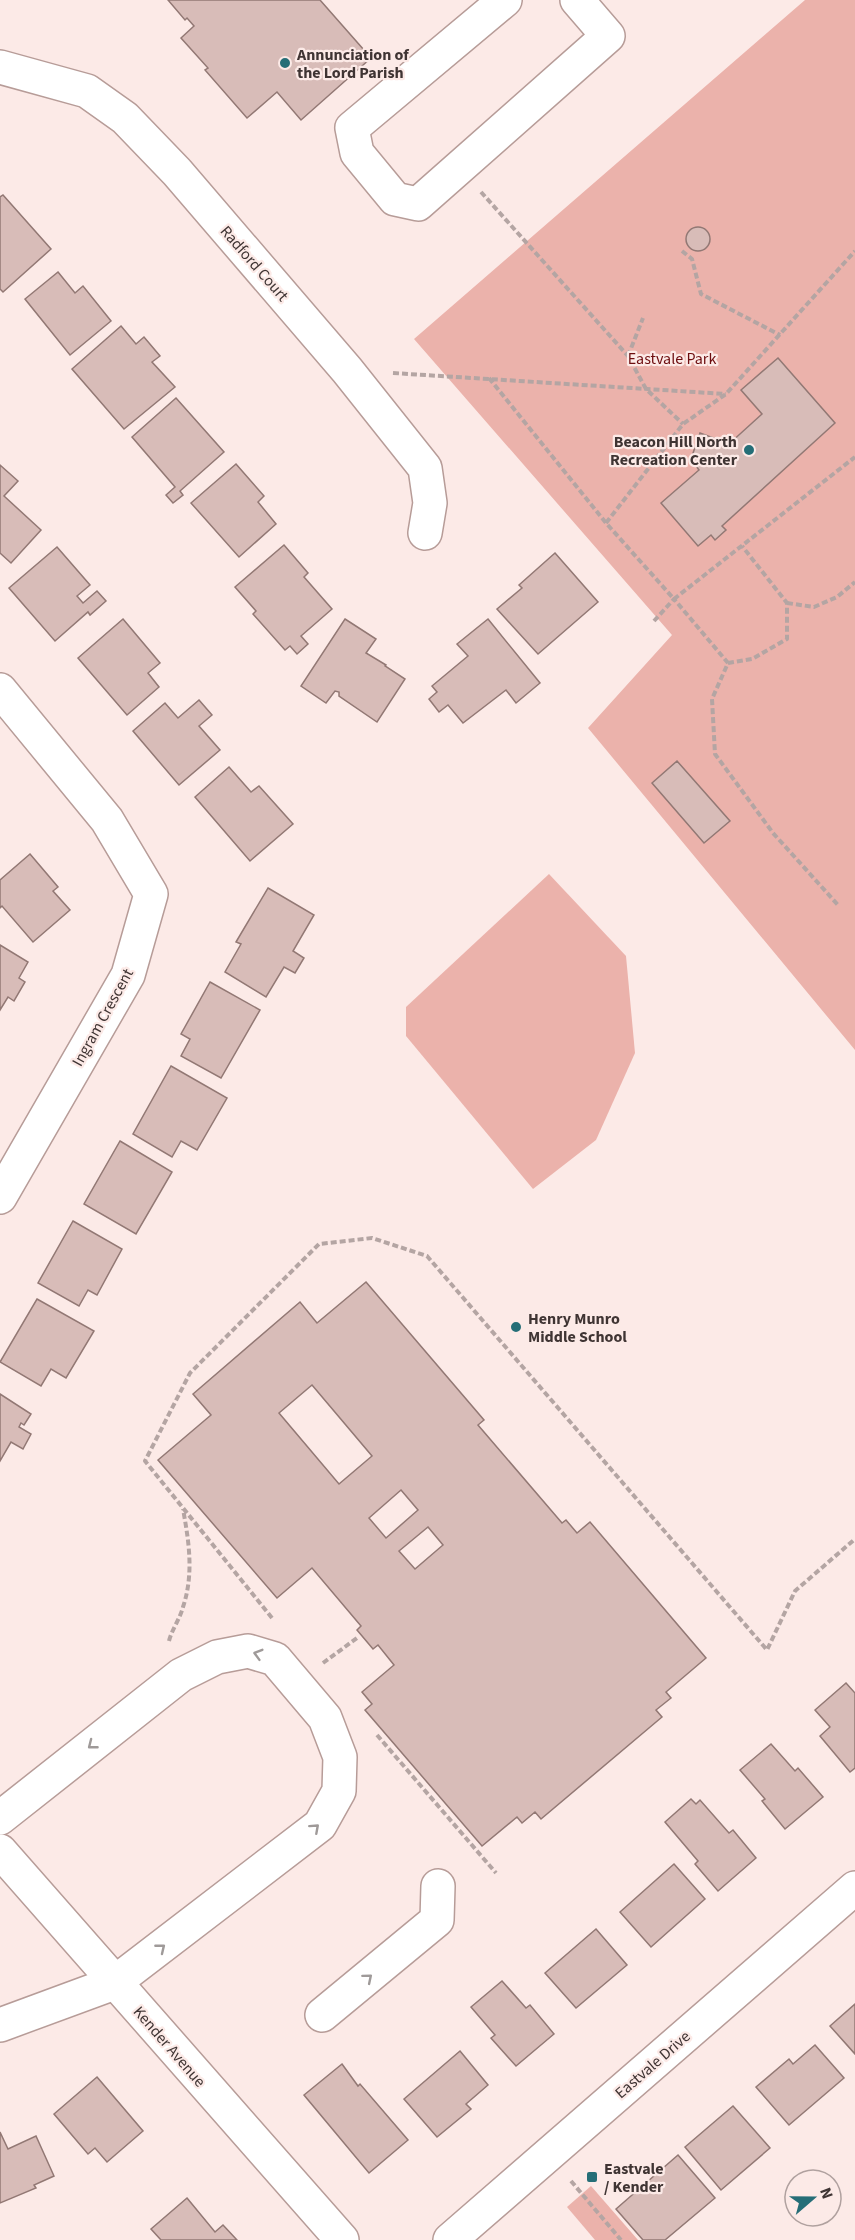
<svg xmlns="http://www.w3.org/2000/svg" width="855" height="2240" font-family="'Source Sans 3',sans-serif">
<rect width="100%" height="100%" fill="#fceae7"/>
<g fill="#ebb2ab">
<path d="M805 0H855V1050L588 728 672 635 414 339Z"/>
<path d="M549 874 626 956 635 1053 596 1140 533 1189 406 1036V1007Z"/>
<path d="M591 2186 638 2240H595L567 2207Z"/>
</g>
<g fill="#d8bcb8" stroke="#927874" stroke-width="1.5" fill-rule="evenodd">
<path d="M168 0H320L371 58 301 120 277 92 247 118 205 70 208 68 181 38 194 26 187 18 185 20Z"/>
<path d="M3 195 51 249 3 292 0 289V197Z"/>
<circle cx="698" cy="239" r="12"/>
<path d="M58 272 75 293 83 286 111 321 70 355 25 299Z"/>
<path d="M121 326 136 344 144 337 160 356 152 362 175 387 124 429 72 369Z"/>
<path d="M778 358 835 423 722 526 726 530 715 540 711 535 698 546 661 503 699 470 691 459 700 433 729 444 762 414 741 390Z"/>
<path d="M176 398 224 452 180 491 183 495 173 503 166 495 175 487 132 437Z"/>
<path d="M236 464 264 496 258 502 276 524 239 557 191 503Z"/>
<path d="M0 465 18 481 4 496 41 530 11 563 0 553Z"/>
<path d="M284 545 308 573 304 577 332 609 301 636 308 644 297 654 290 646 285 650 253 614 256 611 235 587Z"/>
<path d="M57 547 90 585 77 596 83 603 97 591 106 601 90 615 88 612 55 641 9 588Z"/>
<path d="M555 553 598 602 538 654 497 609 522 588 519 585Z"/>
<path d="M123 619 160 663 148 673 159 687 127 715 78 658Z"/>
<path d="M345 619 376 639 366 653 386 665 385 666 405 679 377 722 339 696V692L335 691 326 703 301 686Z"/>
<path d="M488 619 540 683 516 703 506 690 463 723 448 705 439 712 429 699 437 692 432 686 468 656 457 644Z"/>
<path d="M199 700 212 715 199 726 220 750 179 785 133 731 165 703 178 718Z"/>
<path d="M677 761 730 821 704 843 652 783Z"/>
<path d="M229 767 251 792 259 786 293 824 250 861 195 797Z"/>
<path d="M30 854 58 887 53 891 70 910 33 942 2 906 0 908V880Z"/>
<path d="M268 888 314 915 293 951 304 958 295 973 284 967 266 997 225 972 241 944 236 942Z"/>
<path d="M0 945 28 962 19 978 25 982 14 1001 8 997 0 1010Z"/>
<path d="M210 982 260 1010 221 1078 181 1056 190 1039 181 1034Z"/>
<path d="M171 1066 227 1098 197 1150 181 1141 172 1157 133 1134Z"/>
<path d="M120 1141 172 1172 136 1234 84 1204Z"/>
<path d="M73 1221 122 1249 97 1295 88 1290 79 1306 38 1283Z"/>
<path d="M366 1282 484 1420 478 1425 562 1523 566 1520 577 1533 590 1522 706 1658 666 1692 671 1698 656 1710 662 1717 541 1819 535 1812 522 1823 517 1817 482 1846 365 1710 372 1704 362 1692 394 1665 378 1645 373 1649 357 1630 361 1626 312 1568 277 1598 158 1460 211 1415 193 1394 300 1302 317 1323ZM312 1385 372 1456 339 1484 279 1413ZM401 1490 418 1510 386 1538 369 1518ZM428 1527 443 1545 415 1569 399 1551Z"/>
<path d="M37 1299 94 1331 66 1378 51 1369 41 1386 0 1362Z"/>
<path d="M0 1394 31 1414 24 1425 21 1423 19 1427 31 1434 23 1449 11 1442 0 1461Z"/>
<path d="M846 1683 855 1693V1768L850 1772 820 1736 830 1727 815 1710Z"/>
<path d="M771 1744 795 1771 798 1768 823 1797 785 1829 762 1801 765 1799 740 1770Z"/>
<path d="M691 1799 696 1804 700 1800 729 1833 733 1830 756 1858 718 1891 695 1864 698 1861 665 1822Z"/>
<path d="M674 1864 705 1899 651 1947 620 1912Z"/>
<path d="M596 1929 627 1965 576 2008 545 1973Z"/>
<path d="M502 1981 526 2008 530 2005 554 2034 516 2066 491 2038 495 2035 471 2007Z"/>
<path d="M855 2004V2054L830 2026Z"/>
<path d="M815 2045 844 2078 789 2125 756 2087 789 2059 793 2064Z"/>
<path d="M460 2051 488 2085 466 2104 471 2109 437 2137 404 2099Z"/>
<path d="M342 2064 358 2086 360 2084 408 2140 369 2173 304 2095Z"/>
<path d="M97 2077 143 2131 107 2162 95 2148 88 2154 54 2114Z"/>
<path d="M733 2106 770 2148 721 2190 685 2147Z"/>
<path d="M0 2132 8 2149 36 2136 54 2176 34 2185 36 2188 0 2203Z"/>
<path d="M678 2155 715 2198 665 2240H643L616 2209Z"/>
<path d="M187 2198 215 2232 223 2225 237 2240H161L151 2229Z"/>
</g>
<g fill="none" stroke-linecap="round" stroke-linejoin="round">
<defs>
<g id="minor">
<path d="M505 0 352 128 357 153 395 199 418 204 608 36 577 0"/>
<path d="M0 67 87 91 125 118 177 172 347 370 425 468 430 503 425 533"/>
<path d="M0 690 107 820 151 894 128 975 0 1197"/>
<path d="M0 1818 181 1675 217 1657 248 1651 275 1659 325 1718 340 1757 339 1791 320 1825 114 1983 0 2025"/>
<path d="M0 1851 342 2240"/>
<path d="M322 2015 437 1920 438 1886"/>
<path d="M450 2240 855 1888"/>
</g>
</defs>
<use href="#minor" stroke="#b79c98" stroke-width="36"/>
<g stroke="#b4a5a3" stroke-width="4" stroke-dasharray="6 3" stroke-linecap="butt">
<path d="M481 192 628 356 646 389 683 424"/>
<path d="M682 251 692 259 701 294 780 335"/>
<path d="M628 356 643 318"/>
<path d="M393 373 726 394"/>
<path d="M489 378 606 523 674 599 855 457"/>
<path d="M606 523 683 424 726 394 855 251"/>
<path d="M787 603 814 607 837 597 855 582"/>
<path d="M654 621 674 599 728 663 712 699 715 754 773 833 838 905"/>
<path d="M728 663 752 659 787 639V603L742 546"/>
<path d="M272 1618 145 1461 190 1373 319 1244 372 1238 427 1256 767 1650 795 1591 855 1539"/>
<path d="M169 1641C172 1629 180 1619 183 1607 194 1574 189 1542 183 1509"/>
<path d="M323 1663 357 1638"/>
<path d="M377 1735 496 1873"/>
<path d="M571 2181 621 2240"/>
</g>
<use href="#minor" stroke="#fff" stroke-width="33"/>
</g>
<defs><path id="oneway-chevron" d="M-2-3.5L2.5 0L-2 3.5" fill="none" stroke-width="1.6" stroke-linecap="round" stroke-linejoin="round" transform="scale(1.5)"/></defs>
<g stroke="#9f9a99">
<use href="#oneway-chevron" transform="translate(258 1654) rotate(-164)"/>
<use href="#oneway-chevron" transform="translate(92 1745) rotate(142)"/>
<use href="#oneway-chevron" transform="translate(315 1828) rotate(-42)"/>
<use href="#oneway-chevron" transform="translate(161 1948) rotate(-39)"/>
<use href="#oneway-chevron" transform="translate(368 1978) rotate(-40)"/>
</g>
<g fill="#256e77" stroke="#fceae7" stroke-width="2">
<circle cx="285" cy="63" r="6"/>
<circle cx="749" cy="450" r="6"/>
<circle cx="516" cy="1327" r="6"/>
<rect x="586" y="2171" width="12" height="12" rx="3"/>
</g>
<g text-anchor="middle" stroke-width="4.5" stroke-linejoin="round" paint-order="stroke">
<g font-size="16" font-weight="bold" fill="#3f3433" stroke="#fceae7" text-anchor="start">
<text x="297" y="60">Annunciation of<tspan x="297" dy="18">the Lord Parish</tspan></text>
<text x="737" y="447" text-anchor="end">Beacon Hill North<tspan x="737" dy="18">Recreation Center</tspan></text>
<text x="528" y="1324">Henry Munro<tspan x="528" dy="18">Middle School</tspan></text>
<text x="604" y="2174">Eastvale<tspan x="604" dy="18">/ Kender</tspan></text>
</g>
<g font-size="16" fill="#3f3433" stroke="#fceae7">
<text transform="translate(255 263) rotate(49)" y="6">Radford Court</text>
<text transform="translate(102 1017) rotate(-61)" y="6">Ingram Crescent</text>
<text transform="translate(170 2046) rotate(49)" y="6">Kender Avenue</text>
<text transform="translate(652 2064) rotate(-41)" y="6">Eastvale Drive</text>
</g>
<g font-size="16" fill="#6d0d0f" stroke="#fceae7">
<text x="672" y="364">Eastvale Park</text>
</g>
</g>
<g transform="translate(813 2198) rotate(70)"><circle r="28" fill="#fceae7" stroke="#b0a19f" stroke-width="1.5"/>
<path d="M0-4.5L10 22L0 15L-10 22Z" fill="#256e77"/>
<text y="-9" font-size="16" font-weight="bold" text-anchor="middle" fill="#3f3433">N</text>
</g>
</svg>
